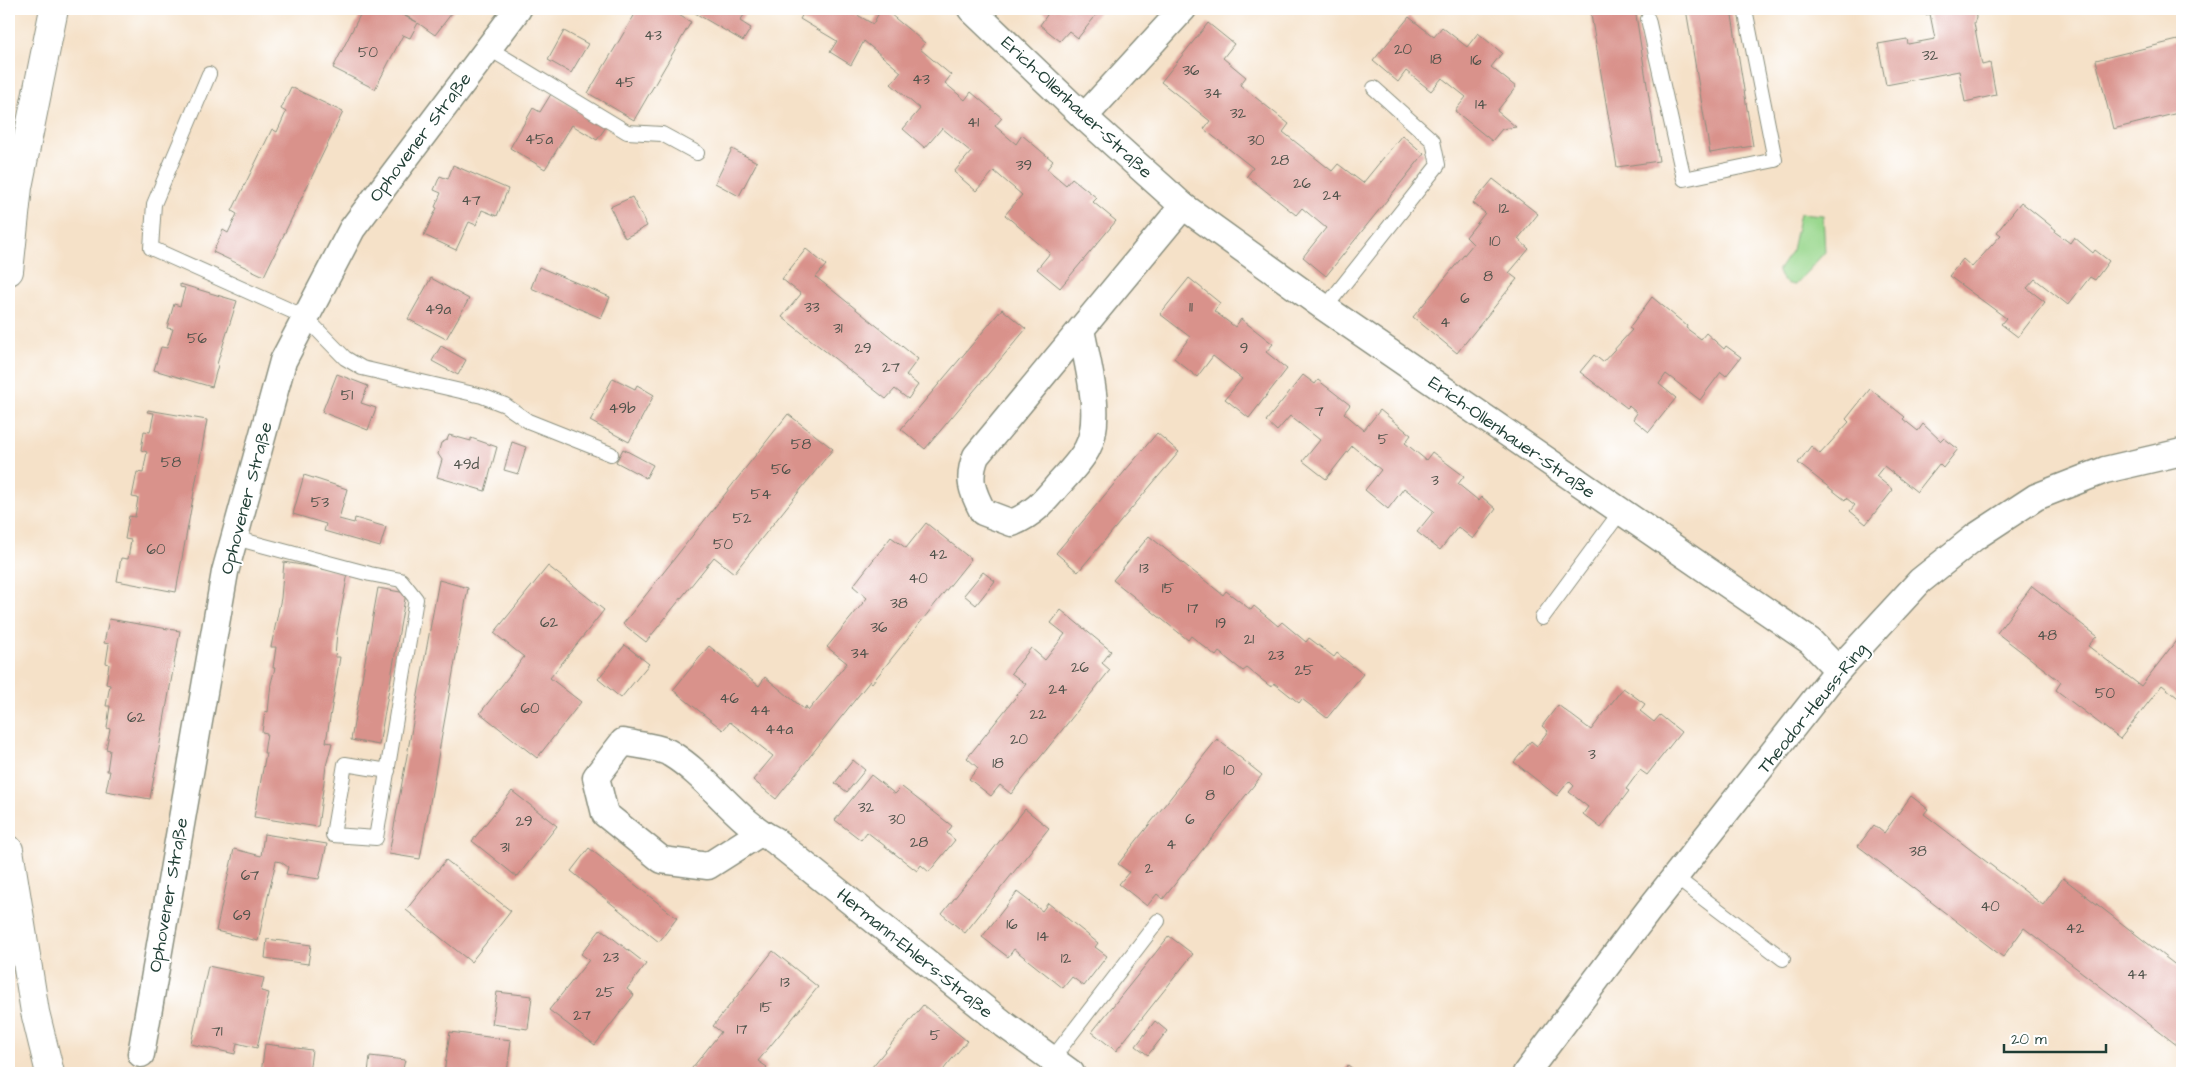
<svg xmlns="http://www.w3.org/2000/svg" width="2191" height="1082" font-family="'Architects Daughter',sans-serif">
<rect width="100%" height="100%" fill="#fff"/>
<filter id="ink" filterUnits="userSpaceOnUse"><feTurbulence type="fractalNoise" baseFrequency=".02" numOctaves="2"/><feDisplacementMap in="SourceGraphic" scale="10" xChannelSelector="R" yChannelSelector="G"/><feConvolveMatrix kernelMatrix="1 2 1 2 8 2 1 2 1" color-interpolation-filters="sRGB"/></filter>
<filter id="wash" filterUnits="userSpaceOnUse"><feTurbulence type="fractalNoise" baseFrequency=".0096" numOctaves="4" result="noise"/><feDisplacementMap in="SourceGraphic" scale="20" xChannelSelector="R" yChannelSelector="G"/><feGaussianBlur stdDeviation="1.12" result="paint"/><feColorMatrix in="noise" values="0 0 0 0 0 0 0 0 0 0 0 0 0 0 0 0 0 1.4 0 .05"/><feComposite in="paint" operator="in"/></filter>
<g filter="url(#wash)">
<rect width="100%" height="100%" fill="#f5e1c8"/>
<path fill="#98d78c" stroke="#5c8a60" d="M1800 213 1823 215 1825 252 1795 285C1785 284 1781 281 1778 271L1792 250Z"/>
<g id="blocks">
<g fill="#d9928b">
<path d="M348 9H390L417 22 393 9H455L435 35 418 23 410 38 403 35 375 89 333 68 360 15Z"/>
<path d="M638 9H668L691 22 634 120 588 93Z"/>
<path d="M698 9H748L740 21 751 28 743 41 695 13Z"/>
<path d="M806 9H856L854 13 873 24 881 9H884L925 43 920 49 951 75 945 83 965 100 971 92 1002 118 995 126 1016 144 1022 135 1053 161 1047 169 1066 185 1072 178 1097 198 1093 202 1116 221 1060 288 1037 269 1050 253 1005 215 1022 195 994 171 976 191 954 172 971 152 942 128 925 148 903 129 920 109 891 84 901 72 864 41 851 65 830 52 837 41 800 19Z"/>
<path d="M1040 9H1101L1078 38 1069 31 1060 41 1040 25 1047 15Z"/>
<path d="M1590 9H1635L1659 161 1617 167Z"/>
<path d="M1686 9H1731L1753 146 1710 153Z"/>
<path d="M1923 9H1975L1976 18 1974 23 1982 65 1990 63 1996 95 1965 102 1959 71 1886 85 1878 44 1907 39 1908 44 1935 39 1930 14 1925 15Z"/>
<path d="M1409 17 1434 37 1442 27 1467 47 1478 33 1502 53 1491 67 1516 87 1497 111 1516 127 1502 129 1492 141 1455 111 1466 97 1442 78 1431 91 1406 71 1398 82 1373 61Z"/>
<path d="M1208 23 1234 44 1223 58 1246 77 1240 85 1289 124 1283 132 1332 171 1338 164 1363 183 1402 135 1424 154 1326 276 1303 257 1326 228 1302 208 1296 215 1247 176 1253 168 1204 129 1210 121 1161 82Z"/>
<path d="M564 31 588 44 571 73 548 60Z"/>
<path d="M2182 39V112L2113 129 2096 60Z"/>
<path d="M291 87 343 112 264 276 213 252 223 230 228 233 237 214 232 211 272 129 277 132 286 112 281 109Z"/>
<path d="M551 94 606 127 597 140 572 125 545 169 510 148 533 108 540 112Z"/>
<path d="M732 149 757 162 739 196 715 183Z"/>
<path d="M453 165 508 189 497 216 482 210 476 225 469 222 456 250 424 235 437 208 435 207 441 193 434 190 440 176 448 179Z"/>
<path d="M1493 179 1538 214 1518 239 1529 249 1509 273 1517 279 1457 353 1413 317 1473 244 1466 237 1485 213 1473 203Z"/>
<path d="M632 197 647 226 625 238 610 207Z"/>
<path d="M2021 202 2056 230 2055 232 2070 243 2074 237 2093 253 2095 250 2109 261 2095 280 2090 277 2068 305 2035 279 2027 288 2045 302 2018 337 2001 324 2006 318 1949 276 1963 259 1972 267 2001 235 1997 232Z"/>
<path d="M806 249 826 265 816 277 918 359 906 375 918 385 908 399 895 389 886 399 782 317 801 294 782 279Z"/>
<path d="M539 267 610 297 601 318 531 288Z"/>
<path d="M431 278 469 299 446 339 408 319Z"/>
<path d="M1189 278 1220 303 1214 311 1235 327 1241 319 1273 344 1266 352 1287 369 1249 418 1225 399 1242 379 1213 356 1197 377 1174 358 1190 337 1160 314Z"/>
<path d="M180 284 237 301 217 364 218 365 212 387 154 370 161 347 167 348 173 329 167 328 174 304 180 306 185 288 180 287Z"/>
<path d="M1652 297 1687 326 1686 328 1701 339 1706 333 1724 349 1726 346 1741 357 1726 376 1721 372 1700 400 1666 374 1659 384 1676 398 1649 432 1633 419 1637 413 1629 406 1627 408 1580 372 1594 355 1603 362 1632 330 1629 328Z"/>
<path d="M1002 309 1026 329 925 449 901 429Z"/>
<path d="M441 346 466 360 458 375 432 361Z"/>
<path d="M337 374 368 386 361 403 376 408 368 430 322 412Z"/>
<path d="M1303 375 1315 384 1318 380 1350 405 1344 413 1364 430 1380 410 1411 435 1405 443 1426 460 1432 452 1464 476 1458 484 1479 501 1482 497 1496 509 1473 539 1458 527 1440 550 1417 532 1434 511 1404 488 1388 509 1365 490 1381 470 1352 446 1326 479 1303 461 1320 440 1290 416 1277 431 1266 421Z"/>
<path d="M613 378 635 389 637 385 654 395 629 442 590 421Z"/>
<path d="M1870 389 1905 417 1903 419 1918 431 1923 424 1941 441 1944 438 1958 449 1943 468 1939 464 1917 492 1884 466 1876 476 1893 490 1866 524 1850 511 1855 505 1846 498 1845 500 1798 463 1811 446 1820 454 1849 422 1846 419Z"/>
<path d="M148 410 207 420 176 592 117 581 121 558 128 559 131 540 125 539 129 516 135 517 138 498 132 497 137 472 143 473 147 452 141 450 144 431 150 432 154 413 147 412Z"/>
<path d="M788 414 833 449 734 573 714 557 646 642 623 624Z"/>
<path d="M1157 433 1179 452 1078 572 1056 553Z"/>
<path d="M449 435 471 441V438L497 447 485 491 437 477 442 460 438 454 441 443 447 440Z"/>
<path d="M512 442 526 447 518 474 504 470Z"/>
<path d="M623 449 653 465 646 478 616 462Z"/>
<path d="M304 475 347 489 339 519 354 523 355 518 386 527 380 547 324 531 326 524 293 514Z"/>
<path d="M926 523 971 559 872 683 870 681 776 799 753 780 773 756 730 722 723 730 673 690 709 646 759 686 765 677 804 709 806 706 808 711 847 663 827 647 867 598 853 586 891 537 906 548Z"/>
<path d="M1149 536 1223 595 1226 591 1251 610 1254 606 1278 626 1282 622 1306 642 1309 638 1334 657 1337 653 1363 674 1327 718 1302 699 1299 703 1274 683 1271 687 1247 668 1243 671 1219 652 1216 656 1191 636 1188 640 1113 580Z"/>
<path d="M284 562 348 573 337 632 335 657H340L326 742 332 743 326 766 318 827 254 817 266 753H264L267 733 262 732 265 711 268 712 271 683 275 668H273L276 647H271L281 598Z"/>
<path d="M548 566 604 610 550 678 581 702 537 758 480 713 524 657 494 633Z"/>
<path d="M983 572 995 581 976 605 964 595Z"/>
<path d="M439 580 468 588 420 859 389 854Z"/>
<path d="M2032 586 2097 636 2088 646 2141 686 2182 633V701L2162 685 2120 739 2056 690 2061 682 1997 633Z"/>
<path d="M378 588 406 593 379 745 351 740Z"/>
<path d="M1061 610 1111 651 1102 663 1110 670 1011 794 1000 785 991 796 969 779 978 768 967 758 1026 684 1011 673 1031 648 1045 660 1065 634 1051 623Z"/>
<path d="M109 619 180 631 150 799 106 791 110 771H107L110 750 106 749 110 729 107 728 110 706H106L110 685 106 684 109 664 106 663 109 644 104 643Z"/>
<path d="M625 645 649 664 621 698 598 679Z"/>
<path d="M1623 688 1645 704 1640 711 1654 722 1660 715 1681 732 1647 775 1640 770 1626 789 1629 791 1601 828 1583 814 1588 807 1569 792 1574 786 1569 781 1557 796 1514 762 1531 741 1537 746 1548 731 1542 726 1558 705 1591 730Z"/>
<path d="M1217 739 1262 775 1163 899 1157 894 1147 906 1119 884 1129 872 1118 864Z"/>
<path d="M853 760 865 770 847 792 835 783Z"/>
<path d="M871 775 895 794 902 787 952 826 947 833 955 840 929 872 921 865 917 871 867 832 861 840 835 820Z"/>
<path d="M512 791 557 826 517 877 472 841Z"/>
<path d="M1911 796 1928 809 1924 814 2043 905 2063 878 2182 970V1049L2024 928 2003 957 1858 846 1874 825 1884 833Z"/>
<path d="M1025 809 1049 828 965 933 942 914Z"/>
<path d="M264 834 327 844 319 879 286 874 288 867 281 862 276 861 258 941 216 931 234 849 261 856Z"/>
<path d="M589 848 677 918 659 942 571 871Z"/>
<path d="M446 860 511 911 471 962 406 910Z"/>
<path d="M1017 892 1042 911 1048 903 1098 943 1095 947 1107 956 1084 986 1072 977 1063 988 1014 949 1008 957 982 937Z"/>
<path d="M601 929 646 964 627 989 634 995 595 1045 549 1010 589 960 581 954Z"/>
<path d="M1169 936 1193 954 1116 1051 1092 1032Z"/>
<path d="M267 939 311 945 308 964 265 958Z"/>
<path d="M773 951 818 987 758 1061 767 1067 762 1073H688L721 1032 713 1026Z"/>
<path d="M208 966 264 978 261 991 269 993 257 1048 237 1043 235 1054 191 1044Z"/>
<path d="M497 992 532 996 528 1029 492 1024Z"/>
<path d="M923 1005 967 1041 947 1065 941 1073H867Z"/>
<path d="M1155 1021 1167 1031 1148 1055 1136 1046Z"/>
<path d="M450 1032 511 1040 507 1073H444Z"/>
<path d="M265 1044 312 1050 309 1073H261Z"/>
<path d="M370 1056 405 1060 402 1073H368Z"/>
<path d="M1348 1065 1358 1073H1342Z"/>
</g>
</g>
</g>
<g filter="url(#ink)">
<use href="#blocks" fill-opacity="0" stroke="#8a8f7e" stroke-width="1"/>
<g fill="none" stroke-linecap="round" stroke-linejoin="round">
<defs>
<g id="service">
<path d="M1648 19 1684 179 1775 160 1745 9"/>
<path d="M488 48 627 132 662 134 697 153"/>
<path d="M209 74 154 204 151 248 305 317 345 358 362 368 482 396 505 405 528 421 611 454"/>
<path d="M1325 308 1438 165 1433 141 1374 88"/>
<path d="M235 538 370 574 401 580 416 599 376 838 333 835 345 764 388 771"/>
<path d="M1542 618 1621 511"/>
<path d="M1675 877 1783 959"/>
<path d="M1052 1059 1158 921"/>
</g>
<g id="minor">
<path d="M971 9 1084 117 1183 206 1325 308 1810 641 1838 670"/>
<path d="M1084 117 1183 9"/>
<path d="M1081 329C1087 363 1104 418 1087 449 1080 462 1068 474 1058 485 1044 502 1033 514 1012 523L983 512C972 491 967 479 976 456L1183 206"/>
<path d="M760 833 708 866 662 860 605 814 596 777 623 742C636 745 661 747 671 754 709 777 737 822 774 840L1005 1025 1071 1073"/>
<path d="M141 1054 225 572 283 361 352 229 518 9"/>
<path d="M1526 1073 1648 911 1838 670 1920 581 1975 537 2036 497 2105 470 2182 452"/>
</g>
<g id="secondary">
<path d="M9 271 18 187 54 9"/>
<path d="M9 850 35 1012 50 1073"/>
</g>
</defs>
<use href="#service" stroke="#8a8f7e" stroke-width="16"/>
<use href="#minor" stroke="#8a8f7e" stroke-width="29"/>
<use href="#secondary" stroke="#8a8f7e" stroke-width="30"/>
<use href="#service" stroke="#fff" stroke-width="14"/>
<use href="#minor" stroke="#fff" stroke-width="26"/>
<use href="#secondary" stroke="#fff" stroke-width="28"/>
</g>
</g>
<g text-anchor="middle" stroke-width="4" stroke-linejoin="round" paint-order="stroke">
<g font-size="15" fill="#4e524a">
<text x="653" y="40">43</text>
<text x="1403" y="54">20</text>
<text x="368" y="57">50</text>
<text x="1930" y="60">32</text>
<text x="1436" y="64">18</text>
<text x="1476" y="65">16</text>
<text x="1191" y="75">36</text>
<text x="921" y="84">43</text>
<text x="625" y="87">45</text>
<text x="1213" y="98">34</text>
<text x="1481" y="109">14</text>
<text x="1238" y="118">32</text>
<text x="973" y="127">41</text>
<text x="539" y="144">45a</text>
<text x="1256" y="145">30</text>
<text x="1280" y="165">28</text>
<text x="1024" y="170">39</text>
<text x="1302" y="188">26</text>
<text x="1332" y="200">24</text>
<text x="471" y="205">47</text>
<text x="1504" y="213">12</text>
<text x="1495" y="246">10</text>
<text x="1488" y="281">8</text>
<text x="1465" y="303">6</text>
<text x="812" y="312">33</text>
<text x="1191" y="312">11</text>
<text x="438" y="314">49a</text>
<text x="1445" y="327">4</text>
<text x="838" y="333">31</text>
<text x="197" y="343">56</text>
<text x="863" y="353">29</text>
<text x="1244" y="353">9</text>
<text x="891" y="372">27</text>
<text x="347" y="400">51</text>
<text x="622" y="413">49b</text>
<text x="1319" y="416">7</text>
<text x="1383" y="444">5</text>
<text x="801" y="449">58</text>
<text x="171" y="467">58</text>
<text x="466" y="469">49d</text>
<text x="781" y="474">56</text>
<text x="1435" y="485">3</text>
<text x="761" y="499">54</text>
<text x="320" y="507">53</text>
<text x="742" y="523">52</text>
<text x="723" y="549">50</text>
<text x="156" y="554">60</text>
<text x="938" y="559">42</text>
<text x="1144" y="573">13</text>
<text x="918" y="583">40</text>
<text x="1168" y="593">15</text>
<text x="899" y="608">38</text>
<text x="1193" y="613">17</text>
<text x="549" y="627">62</text>
<text x="1221" y="628">19</text>
<text x="879" y="632">36</text>
<text x="2047" y="640">48</text>
<text x="1249" y="644">21</text>
<text x="860" y="658">34</text>
<text x="1276" y="660">23</text>
<text x="1080" y="672">26</text>
<text x="1304" y="675">25</text>
<text x="1058" y="694">24</text>
<text x="2105" y="698">50</text>
<text x="729" y="703">46</text>
<text x="530" y="713">60</text>
<text x="760" y="715">44</text>
<text x="1038" y="719">22</text>
<text x="136" y="722">62</text>
<text x="779" y="734">44a</text>
<text x="1019" y="744">20</text>
<text x="1592" y="759">3</text>
<text x="998" y="768">18</text>
<text x="1229" y="775">10</text>
<text x="1210" y="800">8</text>
<text x="866" y="812">32</text>
<text x="897" y="824">30</text>
<text x="1190" y="824">6</text>
<text x="524" y="826">29</text>
<text x="919" y="847">28</text>
<text x="1171" y="849">4</text>
<text x="505" y="852">31</text>
<text x="1918" y="856">38</text>
<text x="1149" y="873">2</text>
<text x="250" y="880">67</text>
<text x="1990" y="911">40</text>
<text x="242" y="920">69</text>
<text x="1012" y="929">16</text>
<text x="2075" y="933">42</text>
<text x="1043" y="941">14</text>
<text x="611" y="962">23</text>
<text x="1066" y="963">12</text>
<text x="2137" y="979">44</text>
<text x="785" y="987">13</text>
<text x="605" y="997">25</text>
<text x="766" y="1012">15</text>
<text x="582" y="1020">27</text>
<text x="742" y="1034">17</text>
<text x="217" y="1036">71</text>
<text x="935" y="1040">5</text>
</g>
<g font-size="18" fill="#1f3d34" stroke="#fff">
<text transform="translate(1077 107) rotate(43)" y="6">Erich-Ollenhauer-Straße</text>
<text transform="translate(420 137) rotate(-53)" y="6">Ophovener Straße</text>
<text transform="translate(1512 437) rotate(35)" y="6">Erich-Ollenhauer-Straße</text>
<text transform="translate(246 498) rotate(-75)" y="6">Ophovener Straße</text>
<text transform="translate(1812 708) rotate(-51)" y="6">Theodor-Heuss-Ring</text>
<text transform="translate(168 895) rotate(-80)" y="6">Ophovener Straße</text>
<text transform="translate(915 953) rotate(39)" y="6">Hermann-Ehlers-Straße</text>
</g>
</g>
<rect width="2191" height="1082" fill="none" stroke="#fff" stroke-width="30"/>
<path d="M2004 1044v8h102v-8" fill="none" stroke="#1f3d34" stroke-width="2.5"/>
<text x="2011" y="1044" font-size="15" fill="#1f3d34" stroke="#ffffff" stroke-width="4" paint-order="stroke">20 m</text>
</svg>
